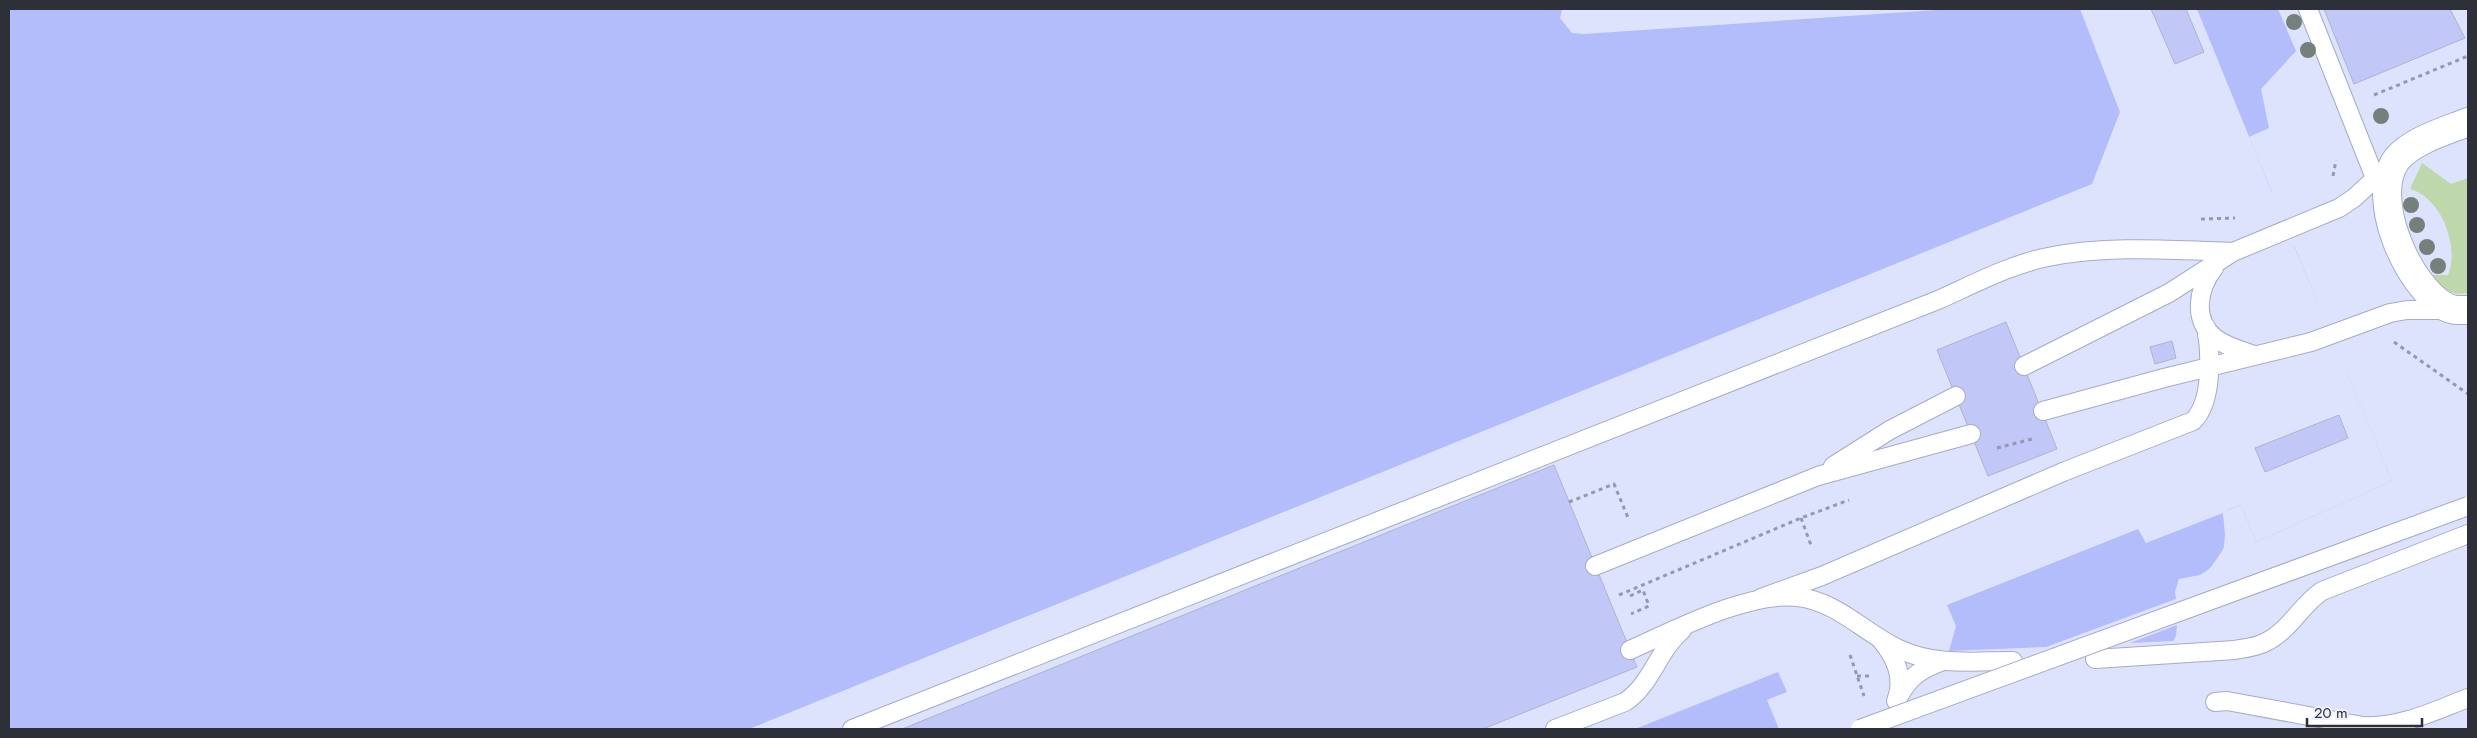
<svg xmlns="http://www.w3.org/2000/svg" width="2477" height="738" font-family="Jost,sans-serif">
<rect width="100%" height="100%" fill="#dde2fd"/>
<path fill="#bfd8ab" d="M2422 163 2451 184 2468 178 2467 293C2451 297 2440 286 2430 275H2448C2460 247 2441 197 2410 189Z"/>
<path fill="#b4bdfb" d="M9 9H2278L2296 51 2261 89 2269 128 2249 137 2392 481 2256 542 2241 505 2223 512C2224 523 2227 537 2224 547 2218 565 2198 582 2179 579 2173 600 2183 619 2176 637 2173 645 2165 652 2160 659 2144 683 2132 700 2129 729H9Z"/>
<g fill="#dde2fd" fill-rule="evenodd">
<path d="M1562 9H1951L1584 34 1572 33 1560 18Z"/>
<path d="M2080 9H2197L2272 193 2275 192 2296 245 2294 246 2325 319H2327L2348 369 2346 370 2392 481 2256 542 2241 505 2227 510 2228 512 2225 514 2228 534 2226 549 2211 572 2201 578 2181 582 2178 593 2181 617 2179 637 2149 680 2134 708 2131 729H1779L1767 700 1787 692 1778 672 1635 729H749L2092 184 2120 112ZM2223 513 2225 534 2224 548 2209 570 2200 575 2179 579 2175 592 2176 599 2046 647 1949 651 1956 626 1947 605 2138 529 2146 543ZM2177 625 2176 636 2173 641 2130 643Z"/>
</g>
<g fill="#c1c8f7" stroke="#afb3cd">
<path d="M2151 9H2186L2204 52 2175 64Z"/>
<path d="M2324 9H2450L2465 38 2354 84Z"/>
<path d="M2006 322 2057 449 1988 476 1937 350Z"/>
<path d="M2172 341 2176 358 2155 364 2150 347Z"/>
<path d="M2339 415 2348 438 2265 472 2255 448Z"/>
<path d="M1554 465 1637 667 1483 729H902Z"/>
</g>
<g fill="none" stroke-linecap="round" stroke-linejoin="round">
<defs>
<g id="service">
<path d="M2308 9 2375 178"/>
<path d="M2214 268C2198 288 2192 320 2215 338 2227 347 2240 350 2254 355"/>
<path d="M2024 366 2169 293 2233 252 2339 208 2354 198 2393 162"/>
<path d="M2043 411 2164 378 2311 342 2390 313 2407 310H2450"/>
<path d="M1833 466 1890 430 1956 396"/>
<path d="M1595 566 1818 476 1971 434"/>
<path d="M1761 598 1822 576 2063 472 2193 421C2213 402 2211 352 2206 327"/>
<path d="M1882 641C1896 659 1905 678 1896 701"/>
<path d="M1630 650C1675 630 1749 591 1798 597 1839 602 1865 634 1901 650 1936 666 1975 661 2013 661"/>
<path d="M2095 659 2235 650C2246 648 2257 647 2266 642 2289 631 2301 605 2322 591L2468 534"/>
<path d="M1899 696C1910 676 1921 669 1943 661"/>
<path d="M2215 702 2227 701 2363 726C2400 728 2434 711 2468 698"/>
<path d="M852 729 1938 300C1974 284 2009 265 2048 257 2108 245 2172 250 2233 252"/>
<path d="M1555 729 1625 702C1652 684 1658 650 1682 630"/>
</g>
<path id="minor" d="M2468 122C2446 131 2413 140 2397 159 2368 197 2408 287 2446 307 2453 311 2460 310 2468 310"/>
</defs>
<use href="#service" stroke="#a7abc5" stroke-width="20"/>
<use href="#minor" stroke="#a7abc5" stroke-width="30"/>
<g stroke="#9699ad" stroke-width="3" stroke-dasharray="4 4" stroke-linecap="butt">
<path d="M2374 95 2468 56"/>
<path d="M2333 176 2336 160"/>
<path d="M2201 219 2235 218"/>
<path d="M2394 342 2468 394"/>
<path d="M1997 448 2032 439"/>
<path d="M1569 502 1614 484 1629 520"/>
<path d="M1801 518 1812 548"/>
<path d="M1619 595 1801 518 1849 500"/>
<path d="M1630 596 1643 590 1649 606 1631 614"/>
<path d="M1850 655 1864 696"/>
<path d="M1857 676H1869"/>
</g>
<use href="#service" stroke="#fff" stroke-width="18"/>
<use href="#minor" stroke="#fff" stroke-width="28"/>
<defs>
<path id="service-bridge" d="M1860 729 2468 506"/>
</defs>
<use href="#service-bridge" stroke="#a7abc5" stroke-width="20" stroke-linecap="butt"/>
<use href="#service-bridge" stroke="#fff" stroke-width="18"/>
</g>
<g fill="#75807b">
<circle cx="2294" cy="22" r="8"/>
<circle cx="2308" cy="50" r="8"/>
<circle cx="2381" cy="116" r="8"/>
<circle cx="2411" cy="205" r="8"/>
<circle cx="2417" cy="225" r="8"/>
<circle cx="2427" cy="247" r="8"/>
<circle cx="2438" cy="266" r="8"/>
</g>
<rect width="2477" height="738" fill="none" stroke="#2d2f39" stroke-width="20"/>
<path d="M2307 718v8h115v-8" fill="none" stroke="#2d2f39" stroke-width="2.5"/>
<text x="2314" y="718" font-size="15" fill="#2d2f39" stroke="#eef0fb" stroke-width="4" paint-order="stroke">20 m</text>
</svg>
